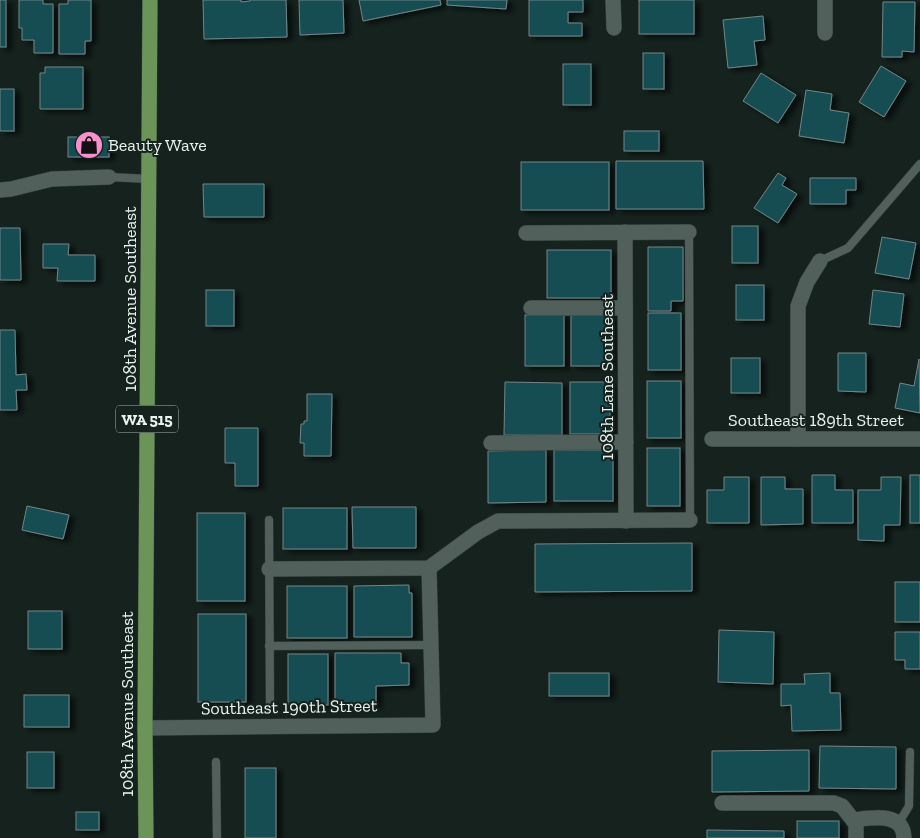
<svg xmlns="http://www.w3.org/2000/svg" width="920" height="838" font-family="'Zilla Slab',serif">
<defs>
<filter id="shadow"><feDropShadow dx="5.5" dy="3" stdDeviation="2.5" flood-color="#0009"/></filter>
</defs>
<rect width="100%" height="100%" fill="#15221d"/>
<g fill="#124d52" stroke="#748687" filter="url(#shadow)">
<rect x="0" y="0" width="6" height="47"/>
<path d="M19 0H43V4H53V53H34V40H22V28H19Z"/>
<path d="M68 0H91V41H85V54H59V4H68Z"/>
<path d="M203 0H241V2L250 1V0H286L287 37 204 39Z"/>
<path d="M299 0H343L344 33 300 35Z"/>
<path d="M359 0H440L441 5 363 21Z"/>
<path d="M447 0H507L506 9 447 5Z"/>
<path d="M529 0H583V12H568V23H582V36H529Z"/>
<rect x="639" y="0" width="55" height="34"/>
<path d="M883 2H915L914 52 902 51V57H882Z"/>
<path d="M763 16 765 40 754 41 757 65 728 68 723 20Z"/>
<rect x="643" y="53" width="21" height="36"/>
<rect x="563" y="64" width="28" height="41"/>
<path d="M881 66 906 81 884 117 859 102Z"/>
<path d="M45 67H83V109H40V73H45Z"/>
<path d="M761 73 796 95 778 123 743 101Z"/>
<rect x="0" y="89" width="14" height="42"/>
<path d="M806 90 832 94 830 110 849 113 844 143 799 136Z"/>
<rect x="624" y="131" width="35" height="20"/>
<rect x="68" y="137" width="41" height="20"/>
<path d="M616 161H703L704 209H616Z"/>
<rect x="521" y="162" width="88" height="48"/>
<path d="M778 173 786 178 782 185 797 194 778 223 754 208Z"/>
<path d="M810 178H856V190H846V204H810Z"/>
<path d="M203 184H264V217H204Z"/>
<rect x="732" y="226" width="26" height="37"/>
<path d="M0 228H20L21 280H0Z"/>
<path d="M882 237 916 243 909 279 875 273Z"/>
<path d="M43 244H69L68 255H95V281H57L58 268H43Z"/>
<path d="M648 247H683V301H671V311H648Z"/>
<rect x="547" y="250" width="64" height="48"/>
<rect x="736" y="285" width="28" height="35"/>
<rect x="206" y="290" width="28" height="36"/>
<path d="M873 290 904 294 900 327 869 324Z"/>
<rect x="648" y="313" width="33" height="57"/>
<rect x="571" y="314" width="39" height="52"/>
<rect x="525" y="315" width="39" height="51"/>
<path d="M0 330H15L16 375 26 374 27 390H16L17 410H0Z"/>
<path d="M838 353H866V392L838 391Z"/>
<rect x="731" y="358" width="29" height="35"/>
<path d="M919 359 920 413 895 408 900 383 914 386Z"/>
<rect x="647" y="381" width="34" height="57"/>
<path d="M505 382 562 383V435H504Z"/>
<rect x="570" y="382" width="40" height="52"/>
<path d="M307 394H332L331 456H304V443H300L301 424H304V421H307Z"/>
<path d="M225 428H258V486H235V463H225Z"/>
<rect x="647" y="448" width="33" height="58"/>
<path d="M546 450V502L488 503V451Z"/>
<rect x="554" y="450" width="59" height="51"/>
<path d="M812 475H835V490H853V523H812Z"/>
<rect x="910" y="475" width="10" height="48"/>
<path d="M724 477H749V523H707V490H724Z"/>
<path d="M761 477H785V489H803V524L761 525Z"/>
<path d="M881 477H901L900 525H884V541L858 540V490H881Z"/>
<path d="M27 506 69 515 63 539 22 530Z"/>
<path d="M352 507H416V548H353Z"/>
<rect x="283" y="508" width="64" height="41"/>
<rect x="197" y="513" width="48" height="88"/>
<path d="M692 543V591L535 592V544Z"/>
<rect x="895" y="582" width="25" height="40"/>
<path d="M409 585V593H412V637H354V586Z"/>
<rect x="287" y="586" width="60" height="52"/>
<rect x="28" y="611" width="34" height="38"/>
<rect x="198" y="614" width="48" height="88"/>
<path d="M719 630 774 632 773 684 718 682Z"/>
<path d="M895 632H920V669H905V660H895Z"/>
<path d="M335 653H401V663H409V685L376 686V705H335Z"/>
<rect x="288" y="654" width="40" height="51"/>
<rect x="549" y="673" width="60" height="23"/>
<path d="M830 673V693H840L841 730 792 731 791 705 781 706V684H805L804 674Z"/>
<rect x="24" y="695" width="45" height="32"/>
<path d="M820 746 896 747V789L819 788Z"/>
<path d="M809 750V791L712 792V751Z"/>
<rect x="27" y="752" width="27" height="36"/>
<rect x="245" y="768" width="31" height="70"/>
<rect x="76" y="812" width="23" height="18"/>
<rect x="797" y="821" width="42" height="17"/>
<path d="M707 830 784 831V838H707Z"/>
</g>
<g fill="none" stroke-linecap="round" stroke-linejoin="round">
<defs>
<g id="lane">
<path d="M109 177 149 179"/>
<path d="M689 232 690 520"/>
<path d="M820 261 848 248 920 164"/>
<path d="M269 520 270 708"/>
<path d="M269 646 431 645"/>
<path d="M216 762 217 838"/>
<path d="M898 824 909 806 910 752"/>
</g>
<g id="street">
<path d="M613 0 614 28"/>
<path d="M825 33V0"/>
<path d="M0 190 11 189 52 179 109 177"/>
<path d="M625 232 626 521"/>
<path d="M526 233 689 232"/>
<path d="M531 308H625"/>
<path d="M712 439H920"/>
<path d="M798 439V306L807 282 820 261"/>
<path d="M491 443 626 442"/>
<path d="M269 569 429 568 478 532 498 521 690 520"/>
<path d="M145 728 433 725 429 568"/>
<path d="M722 803H834L842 806 853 820"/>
<path d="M856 838V825L853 820C871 818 903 811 904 838"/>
</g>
<path id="primary" d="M146 838 145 728 150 0"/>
</defs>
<use href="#lane" stroke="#353e3a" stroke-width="9"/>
<use href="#street" stroke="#353e3a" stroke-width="16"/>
<use href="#primary" stroke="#353e3a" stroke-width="16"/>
<use href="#lane" stroke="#51605a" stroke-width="8"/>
<use href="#street" stroke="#51605a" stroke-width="15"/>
<use href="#primary" stroke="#6b9459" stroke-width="15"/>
</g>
<defs>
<symbol id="shop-disc" viewBox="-11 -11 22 22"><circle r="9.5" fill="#f790cd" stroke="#15221d"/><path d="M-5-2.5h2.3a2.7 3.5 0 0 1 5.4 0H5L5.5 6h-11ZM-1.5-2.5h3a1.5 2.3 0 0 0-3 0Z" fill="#111"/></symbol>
</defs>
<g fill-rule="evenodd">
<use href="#shop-disc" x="73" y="129" width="32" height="32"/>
</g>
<g text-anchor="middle" stroke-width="4" stroke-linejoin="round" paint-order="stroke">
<rect fill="#15221d" stroke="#a9b4af" stroke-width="1" x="116" y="405.5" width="62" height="27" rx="4"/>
<g font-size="16" font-weight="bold" fill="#e9f2ee">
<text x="147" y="425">WA 515</text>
</g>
<g font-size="18" fill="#e9f2ee" stroke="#15221d" text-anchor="start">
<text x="108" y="151">Beauty Wave</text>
</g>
<g font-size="18" fill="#e9f2ee" stroke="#15221d">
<text transform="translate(130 299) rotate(-90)" y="6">108th Avenue Southeast</text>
<text transform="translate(607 377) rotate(-90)" y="6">108th Lane Southeast</text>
<text x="816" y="426">Southeast 189th Street</text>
<text transform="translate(127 704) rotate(-90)" y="6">108th Avenue Southeast</text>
<text transform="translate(289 707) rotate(-1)" y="6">Southeast 190th Street</text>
</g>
</g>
</svg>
